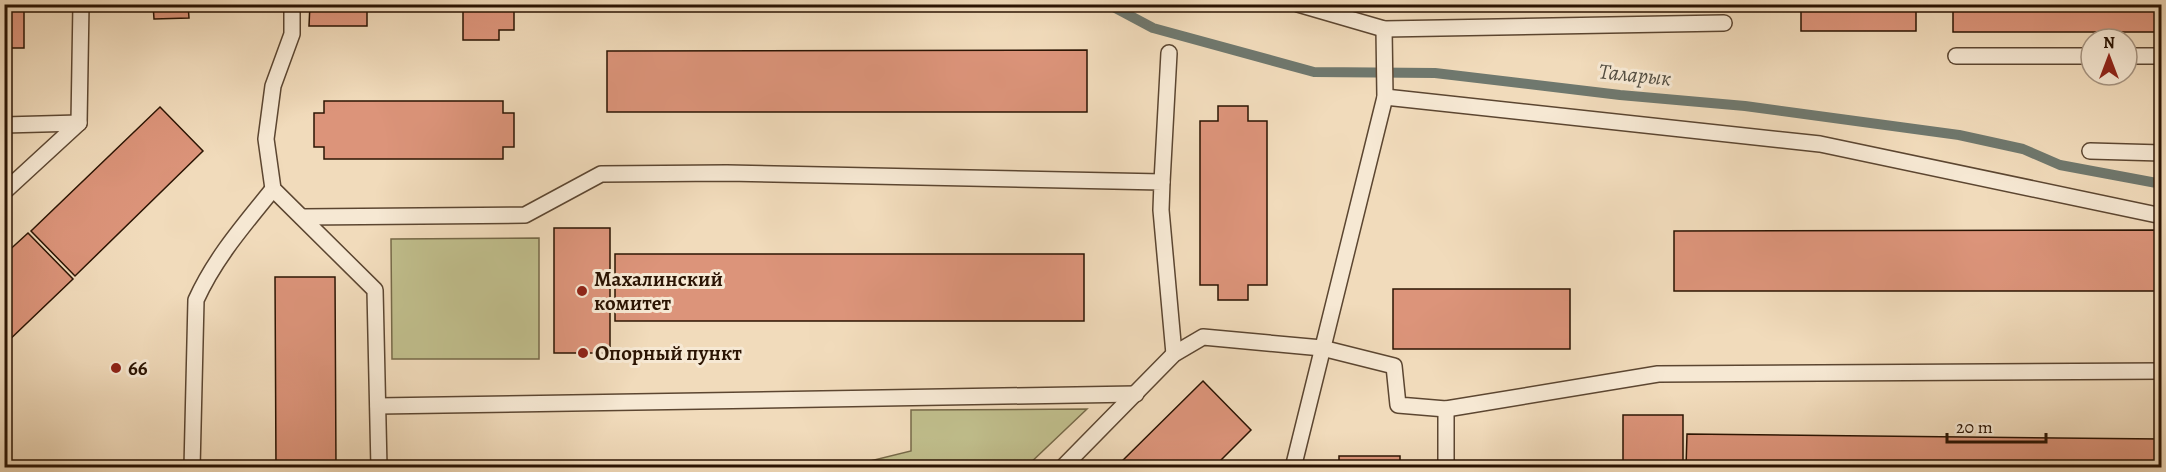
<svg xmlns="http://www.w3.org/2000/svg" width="2166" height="472" font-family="Alegreya,serif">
<rect width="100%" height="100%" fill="#f1dbbb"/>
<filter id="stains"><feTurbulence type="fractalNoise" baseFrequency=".00333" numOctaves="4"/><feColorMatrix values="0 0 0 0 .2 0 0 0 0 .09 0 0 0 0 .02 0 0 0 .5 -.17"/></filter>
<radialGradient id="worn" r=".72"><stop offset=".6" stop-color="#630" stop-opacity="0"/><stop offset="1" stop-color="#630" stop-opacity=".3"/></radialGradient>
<g fill="#c0be8c" stroke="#766948" stroke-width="1.5">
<path d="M539 238V359H392L391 239Z"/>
<path d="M1087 409 1026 467 873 468 870 461 911 451V410Z"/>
</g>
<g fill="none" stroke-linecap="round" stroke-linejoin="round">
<path stroke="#6f786e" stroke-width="10" d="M1108 4 1153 28 1314 72 1435 73 1620 95 1745 106 1959 135 2023 149 2060 165 2162 184"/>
</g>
<g fill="#dc947a" stroke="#2b1403" stroke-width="1.5">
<rect x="4" y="4" width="20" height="44"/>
<path d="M153 4H188L189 18 154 19Z"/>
<path d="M310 4H367V26H309Z"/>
<path d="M463 4H514V30H499V40H463Z"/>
<rect x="1801" y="4" width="115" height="27"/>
<rect x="1953" y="4" width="209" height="28"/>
<path d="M1087 50V112H607V51Z"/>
<path d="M324 101H503V113H514V147H503V159H324V147H314V113H324Z"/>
<path d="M1218 106H1248V121H1267V285H1248V300H1218V285H1200V121H1218Z"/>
<path d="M160 107 203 151 75 276 31 231Z"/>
<rect x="554" y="228" width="56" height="125"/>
<path d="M2157 230V291H1674V231Z"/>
<path d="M28 233 73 279 4 345V255Z"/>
<rect x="615" y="254" width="469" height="67"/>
<path d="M275 277H335L336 468H276Z"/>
<rect x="1393" y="289" width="177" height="60"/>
<path d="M1203 381 1251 430 1213 468H1115Z"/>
<rect x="1623" y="415" width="60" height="53"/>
<path d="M1687 434 2161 439V468H1686Z"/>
<rect x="1339" y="456" width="61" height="12"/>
</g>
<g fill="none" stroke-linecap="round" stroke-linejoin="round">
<defs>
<g id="lane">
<path d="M292 4V34L273 86 266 139 273 189 375 290 379 468"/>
<path d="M1298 4 1384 29 1724 23"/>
<path d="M1956 56H2091"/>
<path d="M2127 56H2162"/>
<path d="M1385 97 1820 144 2162 216"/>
<path d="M4 125 79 123"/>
<path d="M2090 151 2162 153"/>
<path d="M1162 182 1169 53"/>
<path d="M4 192 79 123 81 4"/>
<path d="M302 217 525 215 601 174 727 173 1162 182 1161 210 1174 354"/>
<path d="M378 406 1136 394"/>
<path d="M1446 409V468"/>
<path d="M192 468 196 300C215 258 244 225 273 189"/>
<path d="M1062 468 1174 354 1203 337 1322 348 1394 366 1398 405 1446 409 1658 374 2162 371"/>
<path d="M1293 468 1385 97 1384 29"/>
</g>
</defs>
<use href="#lane" stroke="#5c4631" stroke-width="18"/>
<use href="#lane" stroke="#f6e8d3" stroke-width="15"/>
</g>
<g fill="#8f2418" stroke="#f6e8d3" stroke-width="2">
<circle cx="582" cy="291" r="6"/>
<circle cx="583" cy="353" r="6"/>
<circle cx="116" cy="368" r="6"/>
</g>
<g text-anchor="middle" stroke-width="6" stroke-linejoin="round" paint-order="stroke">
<g font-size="21" font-weight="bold" fill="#2b1403" stroke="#f6e8d3" text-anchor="start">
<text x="594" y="286">Махалинский<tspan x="594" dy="24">комитет</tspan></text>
<text x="595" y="360">Опорный пункт</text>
<text x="128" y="375">66</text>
</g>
<g font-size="22" font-style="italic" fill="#534e42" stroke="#f6e8d3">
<text transform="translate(1635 74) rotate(6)" y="8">Таларык</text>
</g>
</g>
<rect width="2166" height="472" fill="none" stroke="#f1dbbb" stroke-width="24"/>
<rect x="6" y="6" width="2154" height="460" fill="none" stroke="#2b1403" stroke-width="3"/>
<rect x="12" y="12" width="2142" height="448" fill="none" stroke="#2b1403" stroke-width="1.5"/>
<g transform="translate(2109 57)"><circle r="28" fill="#f6e8d3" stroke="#a59380" stroke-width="1.5"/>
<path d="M0-4.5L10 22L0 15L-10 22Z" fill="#8f2418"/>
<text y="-9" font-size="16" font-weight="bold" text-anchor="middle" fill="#2b1403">N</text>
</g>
<path d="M1947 433v9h99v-9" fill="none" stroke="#2b1403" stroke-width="3"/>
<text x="1956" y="433" font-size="18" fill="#2b1403" stroke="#f6e8d3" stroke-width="4.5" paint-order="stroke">20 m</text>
<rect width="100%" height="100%" filter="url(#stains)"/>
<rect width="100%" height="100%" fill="url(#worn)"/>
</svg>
